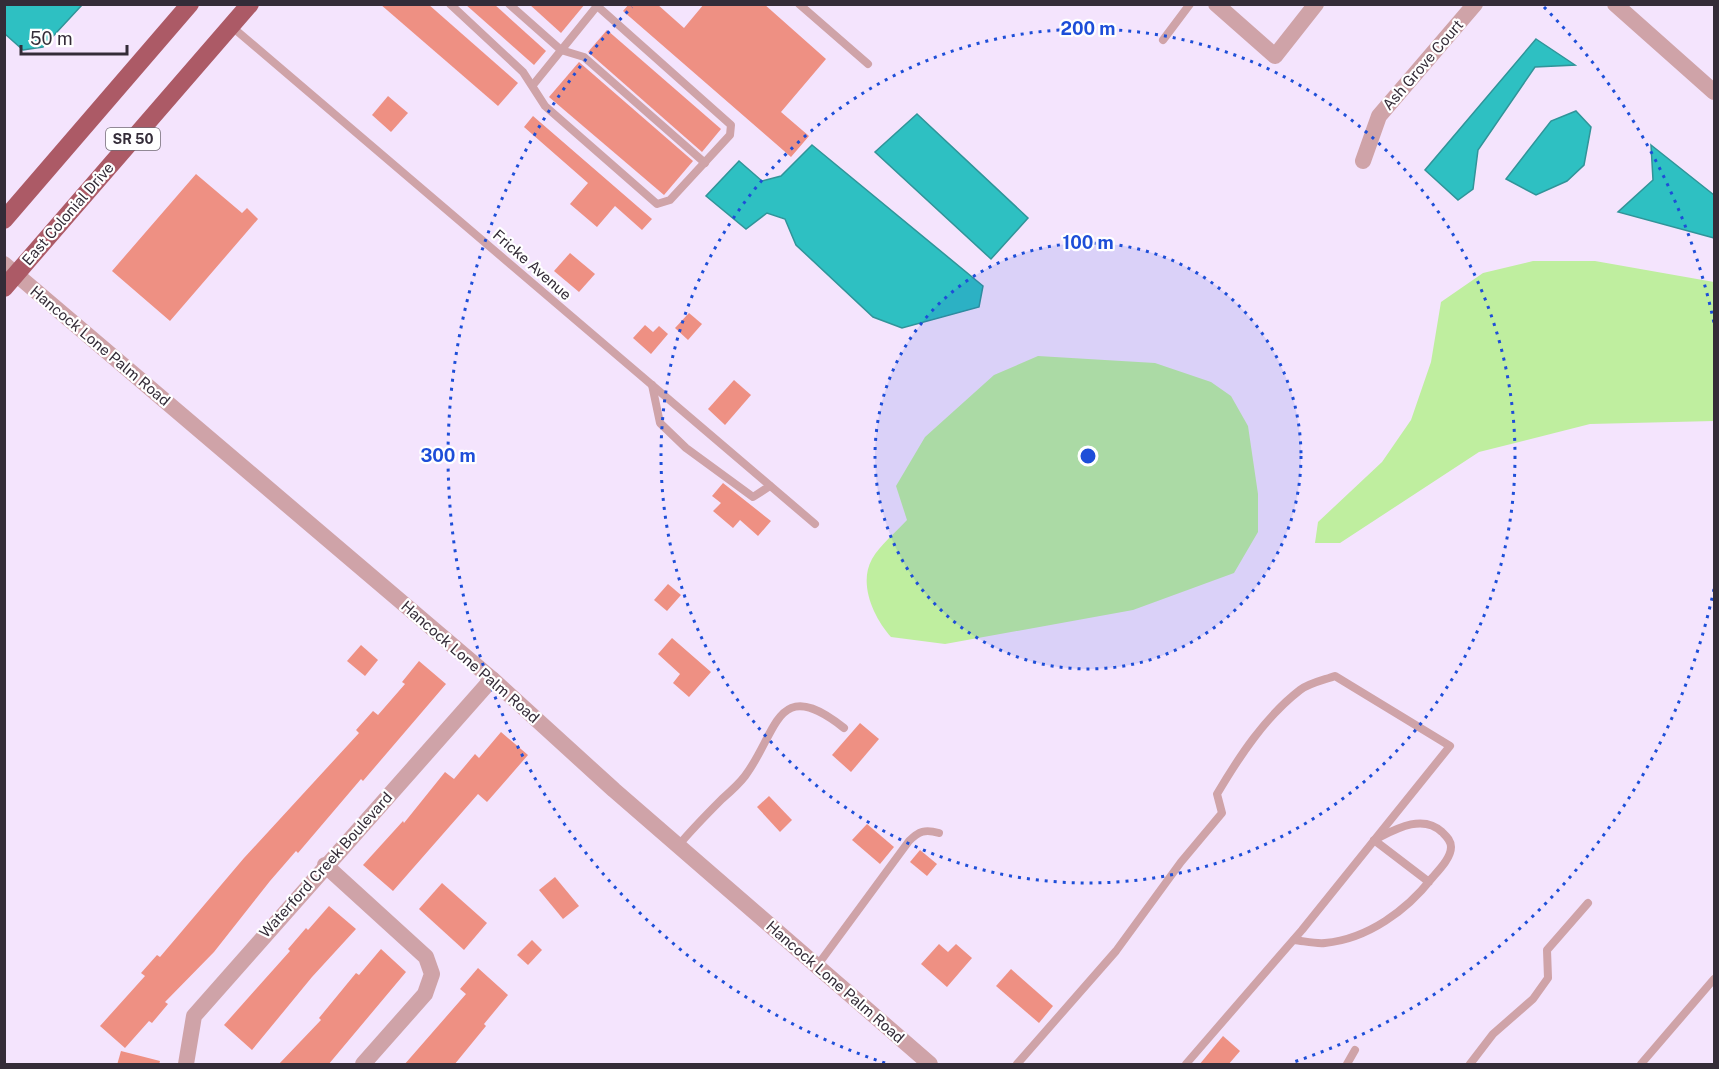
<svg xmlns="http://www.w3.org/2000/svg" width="1719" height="1069" font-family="'Public Sans',sans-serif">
<rect width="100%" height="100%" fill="#f4e4fd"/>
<g fill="#bfee9f">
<path d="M1533 261H1595L1714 282V421L1590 424 1479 452 1340 543H1315L1318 522 1382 462 1411 420 1431 362 1441 302 1483 273Z"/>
<path d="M1038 356 1155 363 1211 382 1231 396 1248 426 1258 494V532L1234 573 1133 610 945 644 891 637C874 618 858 584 872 559 880 545 896 532 907 520L896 486 925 437 994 375Z"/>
</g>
<g fill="#2ec0c2" stroke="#309499" stroke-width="1.5">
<path d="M5 4H82V5L43 47 23 50 5 34Z"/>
<path d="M1536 39 1575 65 1535 67 1478 150 1473 189 1458 200 1425 170Z"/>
<path d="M1576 111 1591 127 1584 165 1567 181 1536 195 1506 179 1551 121Z"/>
<path d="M917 114 1028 218 991 259 875 152Z"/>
<path d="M812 145 983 286 979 307 902 328 873 317 796 245 785 219 767 213 746 229 706 196 739 161 762 181 781 176Z"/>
<path d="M1651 145 1714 195V238L1618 212 1653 180Z"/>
</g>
<g fill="#ee9083">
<path d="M380 4H428L518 83 498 106Z"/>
<path d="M465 4H494L546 51 534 65Z"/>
<path d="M529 4H585L561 33Z"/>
<path d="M629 4H657L684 28 704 4H764L826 59 781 112 809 136 791 157 623 11Z"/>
<path d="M607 30 721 129 702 152 588 52Z"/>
<path d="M579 62 693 161 664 195 549 97Z"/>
<path d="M388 96 408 113 391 132 372 115Z"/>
<path d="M533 116 652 219 642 230 615 206 597 227 570 204 588 183 524 127Z"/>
<path d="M196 174 242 213 247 208 258 219 170 321 112 271Z"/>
<path d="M570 253 595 274 579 292 554 271Z"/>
<path d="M689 313 702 324 688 340 675 328Z"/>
<path d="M645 325 653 332 659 326 668 334 651 354 633 338Z"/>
<path d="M734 380 751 395 725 425 708 409Z"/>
<path d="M723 483 771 521 758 536 740 520 733 528 713 511 721 503 712 496Z"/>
<path d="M668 584 681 595 667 611 654 600Z"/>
<path d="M672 638 711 672 689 697 673 683 680 674 658 654Z"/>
<path d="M361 645 378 660 365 676 347 661Z"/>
<path d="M419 661 446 684 363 781 361 779 298 853 296 851 270 881 214 952 165 1002 168 1004 152 1023 149 1021 125 1048 100 1026 145 976 141 973 157 955 160 957 244 858 359 733 356 730 373 711 378 715 405 684 402 682Z"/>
<path d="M860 723 879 739 851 772 832 755Z"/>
<path d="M501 732 528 755 487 802 478 794 393 891 363 865 403 821 404 823 445 772 454 779 475 754 479 758Z"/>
<path d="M769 796 792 820 780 832 757 807Z"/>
<path d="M867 824 894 847 880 864 852 840Z"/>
<path d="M920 850 937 864 927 876 910 862Z"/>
<path d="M555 877 579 906 563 919 539 890Z"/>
<path d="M442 883 487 923 464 950 419 909Z"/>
<path d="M329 906 356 929 312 977 252 1050 224 1025 290 951 288 949 306 928 308 930Z"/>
<path d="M532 940 542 950 528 965 517 955Z"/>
<path d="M939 944 948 952 956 944 972 958 947 987 921 964Z"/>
<path d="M381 949 406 972 328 1065H278L321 1020 319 1018 356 973 359 975Z"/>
<path d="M478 968 508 995 484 1024 486 1026 454 1065H404L466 994 460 989Z"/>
<path d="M1011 969 1053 1006 1039 1023 996 986Z"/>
<path d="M1223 1036 1240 1051 1228 1065H1199Z"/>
<path d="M121 1051 160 1061 159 1065H117Z"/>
</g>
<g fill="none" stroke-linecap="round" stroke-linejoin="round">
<g stroke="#cfa3a8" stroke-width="8">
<path d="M450 4 523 72 545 106 657 204 670 200 730 135 731 125 595 4"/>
<path d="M509 4 561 50 584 57 705 163"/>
<path d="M799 4 868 64"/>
<path d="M231 26 815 524"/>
<path d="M1163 40 1190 4"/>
<path d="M533 85 597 6"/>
<path d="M652 385 660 423 686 448 753 497 770 486"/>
<path d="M678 846C692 829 707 814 722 799 730 792 739 784 745 776 778 732 776 674 844 728"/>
<path d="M1294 940C1304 941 1315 944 1325 943 1368 939 1407 910 1432 878 1439 870 1451 858 1451 847 1451 840 1446 836 1442 832 1422 813 1394 830 1374 840L1429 882"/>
<path d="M817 966 909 841C919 831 925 829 939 833"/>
<path d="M1017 1064 1116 951 1181 862 1222 813 1217 794C1239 757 1265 717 1300 690 1309 683 1324 680 1335 676L1450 746 1302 930 1186 1064"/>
<path d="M1347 1064 1355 1050"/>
<path d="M1470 1064 1493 1034 1533 999 1548 978 1547 950 1588 903"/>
<path d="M1641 1064 1714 979"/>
</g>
<g stroke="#cfa3a8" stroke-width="16">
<path d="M1216 4 1275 56 1316 4"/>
<path d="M1615 4 1714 92"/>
<path d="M1363 161 1379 116 1475 4"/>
<path d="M4 264 492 679 614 790 930 1064"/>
<path d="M325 865 426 957 432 974 425 994 363 1064"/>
<path d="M186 1064 194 1016 492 679"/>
</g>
<g stroke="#ac5a66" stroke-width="18">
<path d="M4 220 190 4"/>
<path d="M4 288 250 4"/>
</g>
</g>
<circle cx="1088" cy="456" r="213" fill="#1d4ed8" fill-opacity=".12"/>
<g fill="none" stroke="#1d4ed8" stroke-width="3" stroke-dasharray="3 6">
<circle cx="1088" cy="456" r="213"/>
<circle cx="1088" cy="456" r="427"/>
<path d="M1714 589A640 640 0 0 1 1291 1063M885 1063A640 640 0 0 1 632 7M1544 7A640 640 0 0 1 1714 323"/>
</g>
<g text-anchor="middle" stroke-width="4.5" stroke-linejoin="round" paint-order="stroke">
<rect fill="#fff" stroke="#716b74" stroke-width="1.5" x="106" y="128" width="54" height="22" rx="4.5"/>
<g font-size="14" font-weight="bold" fill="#342c38">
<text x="133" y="144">SR 50</text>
</g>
<g font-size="15" fill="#342c38" stroke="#fff">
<text transform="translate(1423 65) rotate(-49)" y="5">Ash Grove Court</text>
<text transform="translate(68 214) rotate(-49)" y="5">East Colonial Drive</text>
<text transform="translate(532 265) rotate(41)" y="5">Fricke Avenue</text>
<text transform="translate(100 346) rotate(40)" y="5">Hancock Lone Palm Road</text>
<text transform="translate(470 662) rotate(41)" y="5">Hancock Lone Palm Road</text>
<text transform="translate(326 865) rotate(-48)" y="5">Waterford Creek Boulevard</text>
<text transform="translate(835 982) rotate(41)" y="5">Hancock Lone Palm Road</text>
</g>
</g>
<circle cx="1088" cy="456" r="9" fill="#1d4ed8" stroke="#fff" stroke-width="3"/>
<g font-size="18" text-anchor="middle" font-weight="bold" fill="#1d4ed8" stroke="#fff" stroke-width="4.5" stroke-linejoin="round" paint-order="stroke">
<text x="1088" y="35">200 m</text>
<text x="1088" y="249">100 m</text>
<text x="448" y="462">300 m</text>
</g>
<rect width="1719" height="1069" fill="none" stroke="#342c38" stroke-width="12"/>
<path d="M21 45v9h106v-9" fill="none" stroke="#342c38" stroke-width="3"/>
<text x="30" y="45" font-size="18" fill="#342c38" stroke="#ffffff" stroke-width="4.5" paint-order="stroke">50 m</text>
</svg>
